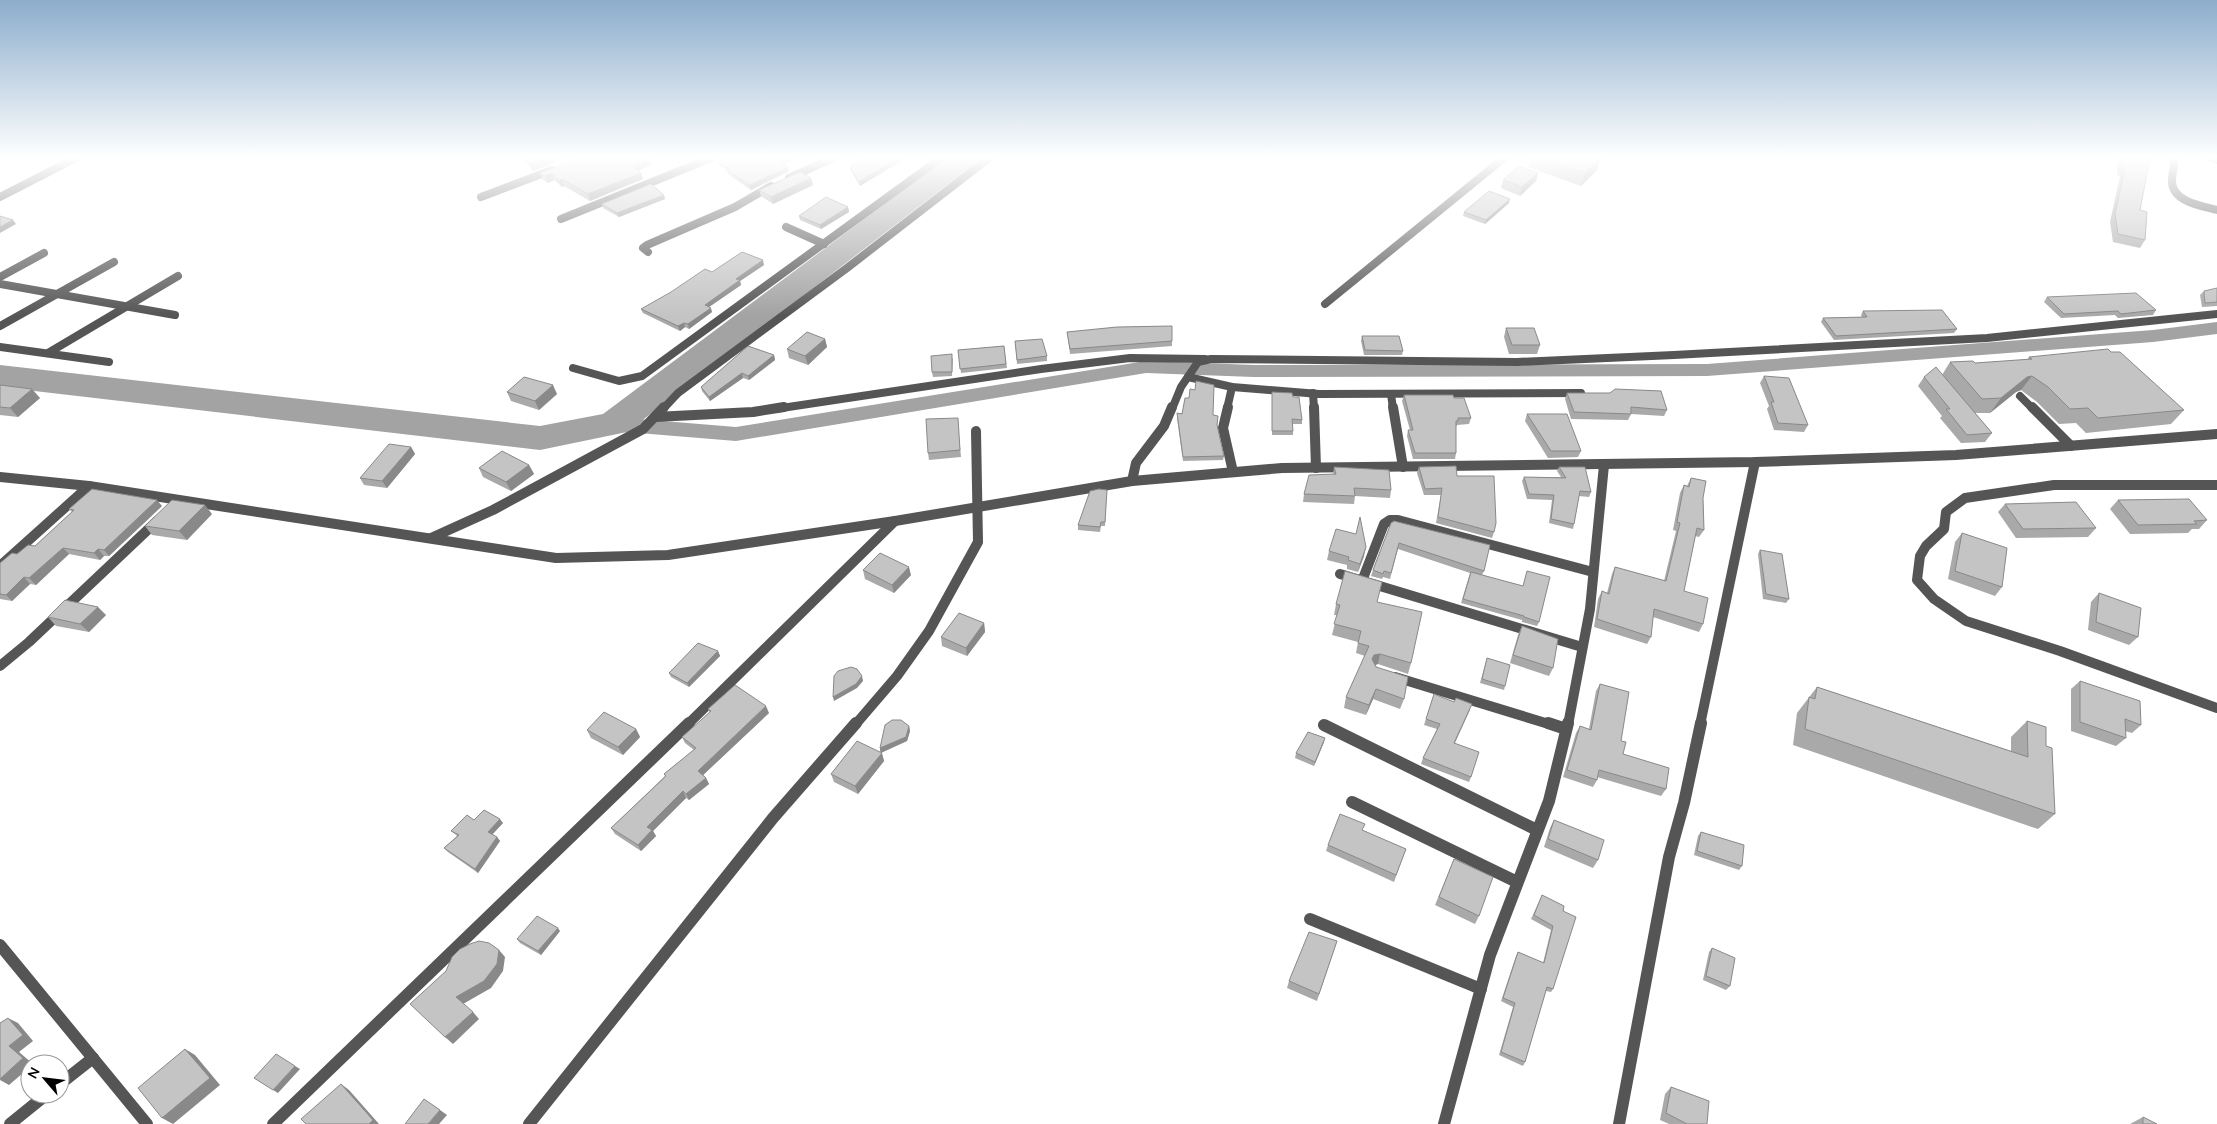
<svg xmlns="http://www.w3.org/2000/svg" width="2217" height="1124" font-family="Quicksand,sans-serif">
<rect width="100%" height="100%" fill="#fff"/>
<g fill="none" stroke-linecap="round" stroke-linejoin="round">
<path fill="#a3a3a3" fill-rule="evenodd" d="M2217 322V334L2153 342 1707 376 1254 377 1146 373 736 441 614 431 606 429 603 424 606 419 614 417 736 427 1146 361 1254 365 1707 364 2153 330Z"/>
<path fill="#a3a3a3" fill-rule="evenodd" d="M946 158H978L974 164 627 432 540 450 0 387V365L540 426 603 414Z"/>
<path stroke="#555" stroke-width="12" d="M1310 919 1481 989"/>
<g stroke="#555" stroke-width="8">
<path d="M2175 158C2174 166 2172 174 2172 182 2173 202 2202 206 2217 210"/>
<path d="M2210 158 2217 160"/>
<path d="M789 178 833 158"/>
<path d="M0 197 76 158"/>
<path d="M481 197 552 170"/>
<path d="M561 219 711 158"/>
<path d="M786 227 824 244"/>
<path d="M648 252 643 248 647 245 735 207 771 186"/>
<path d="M0 277 44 253"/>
<path d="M0 284 175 315"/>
<path d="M1325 304 1504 158"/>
<path d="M0 326 114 262"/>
<path d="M0 347 109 362"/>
<path d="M48 353 178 276"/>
<path d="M573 368 619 381 642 376 941 158"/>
<path d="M1188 377 1232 387 1319 394 1581 393"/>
<path d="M1313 393 1314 409"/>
<path d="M1391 394 1393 409"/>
<path d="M2020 396 2033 409"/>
<path d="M663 409 678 393 847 268 989 158"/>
<path d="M775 409 1041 369 1130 358 1205 359"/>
<path d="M1172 409 1181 387 1198 362 1211 359 1517 362 1674 355 1987 338 2217 314"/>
<path d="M1227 409 1232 387"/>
</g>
<g stroke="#555" stroke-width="10">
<path d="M1228 407 1223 428 1233 472"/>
<path d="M1314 407 1316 468"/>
<path d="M1393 407 1403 467"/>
<path d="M2032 407 2071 446"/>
<path d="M655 417 753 412 784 407"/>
<path d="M0 477 89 486 556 558 668 555 895 521 1132 481 1282 468 1755 462 1956 455 2217 434"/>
<path d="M1132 481 1136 463 1164 426 1172 407"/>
<path d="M2217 485H2054L1965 498 1946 512 1944 529 1926 546 1920 556 1917 580 1934 599 1966 621 2060 651 2217 708"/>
<path d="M431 538 493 510 643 429 664 407"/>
<path d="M0 566 89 486"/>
<path d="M1340 574 1582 647"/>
<path d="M1362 581 1384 524 1390 520H1398L1593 572"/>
<path d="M0 666 29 642 157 521"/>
<path d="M1395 677 1552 725"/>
<path d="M687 725 895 521"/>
<path d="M855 725 897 676 929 631 978 542 976 431"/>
<path d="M1568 725 1590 609 1604 465"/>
<path d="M1700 725 1755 462"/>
</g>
<g stroke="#555" stroke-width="12">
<path d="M1548 723 1566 729"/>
<path d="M1324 725 1537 830"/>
<path d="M1352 802 1517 882"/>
<path d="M0 945 147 1124"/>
<path d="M60 1084 93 1058"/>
<path d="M10 1124 47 1094"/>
<path d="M273 1124 689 723"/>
<path d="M529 1124 773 818 856 723"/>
<path d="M1444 1124 1490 955 1549 801 1568 723"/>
<path d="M1619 1124 1669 857 1684 803 1701 723"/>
</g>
</g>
<g fill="#a9a9a9">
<path d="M522 158H565L533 171Z"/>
<path d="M725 158H798L784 165 789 171 751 190 728 174 727 170 720 166 718 162Z"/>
<path d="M858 158H906L860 186 851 171 850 167 861 160Z"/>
<path d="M1530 158H1601L1597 170 1581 186 1528 167Z"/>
<path d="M2118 158H2151L2149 161 2140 210 2145 240 2140 248 2113 242 2110 222 2120 176 2117 175Z"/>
<path d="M649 159 651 165 638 171 641 173 643 179 590 201 564 186 562 187 554 180 548 183 543 180 540 173Z"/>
<path d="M811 178 813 185 773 204 761 196 759 190Z"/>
<path d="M1503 180 1536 181 1520 196 1501 188Z"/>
<path d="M664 195 665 199 619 217 603 208 602 204Z"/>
<path d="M1509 203 1485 224 1463 216 1464 212Z"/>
<path d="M848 207 849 212 821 229 800 220 799 216Z"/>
<path d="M764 265 740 281 741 285 709 307 712 312 689 329 685 327 680 331 643 313 641 309 712 272Z"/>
<path d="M2217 288V306L2202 307 2200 295 2204 291Z"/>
<path d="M2047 297 2156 310 2153 315 2118 318 2115 315 2061 318 2044 302Z"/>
<path d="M1863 311 1957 329 1954 333 1834 340 1821 322 1823 318 1862 317 1861 315Z"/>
<path d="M1506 328 1540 345 1537 354H1509L1504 337Z"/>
<path d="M1067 332 1172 341V346L1070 354Z"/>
<path d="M1362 336 1403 351 1402 355H1364L1361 341Z"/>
<path d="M825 339 827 347 808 365 789 358 787 349Z"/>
<path d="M1015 341 1047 356V361L1017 364Z"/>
<path d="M1004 346 1007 368 961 373 958 350Z"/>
<path d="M774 355 775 360 749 380 743 378 710 401 702 391 701 387Z"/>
<path d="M2029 357 2184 410 2171 424 2086 433 2076 423 2059 424 2037 402 2021 390 2016 392 1990 413H1975L1992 433 1985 442 1961 443 1940 418 1942 416 1918 386 1924 377 1942 375 1950 362 1975 363 2027 360Z"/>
<path d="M953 358 952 376 933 377 932 372Z"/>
<path d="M1764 376 1808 425 1804 432 1774 430 1767 409 1769 406 1760 383Z"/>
<path d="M0 385 40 398 18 417 0 415Z"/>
<path d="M507 392 557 394 539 410 511 401Z"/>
<path d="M1272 392 1293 397 1302 420V424H1293V435H1272Z"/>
<path d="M1567 393 1667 410 1664 416 1631 414 1628 420 1571 419 1565 399Z"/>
<path d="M1404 395 1454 398 1471 418 1469 424 1457 425 1456 427V453L1455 459H1413L1407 436 1408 430H1410L1402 401Z"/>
<path d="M1177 413 1213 415 1217 426 1224 456 1223 460 1183 461 1177 418Z"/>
<path d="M1527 414 1581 451 1578 457 1548 458 1525 421Z"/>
<path d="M958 425 961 457 929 460 928 453Z"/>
<path d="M411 447 415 454 387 488 364 485 360 478Z"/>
<path d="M529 465 534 474 511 491 483 477 479 468Z"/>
<path d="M1334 467 1391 490 1390 498 1355 496 1354 504 1303 502 1304 494 1333 475Z"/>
<path d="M1419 467 1457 476 1494 532 1492 538 1436 523 1441 495H1424L1417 473Z"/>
<path d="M1559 467 1591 492 1589 497 1579 496 1574 524 1573 529 1549 523 1552 500 1527 499 1522 481 1524 477H1561L1557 471Z"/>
<path d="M1691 478 1703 498 1704 530 1699 537 1695 536 1684 591 1703 624 1699 632 1653 617 1651 637 1647 644 1594 627 1598 599 1602 591 1607 593 1612 574 1615 567 1664 581 1676 531 1673 530 1680 493 1684 485 1687 486Z"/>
<path d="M1107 490 1105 526H1101L1100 532 1078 530V525Z"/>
<path d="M2118 500 2207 520 2199 529H2192L2188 533 2130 534 2110 509Z"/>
<path d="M2005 504 2096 528 2088 537 2016 538 1998 512Z"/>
<path d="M162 506 109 556H104L100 560 69 554 36 585 30 584 12 601 0 599V563L17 554 35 546 72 512 69 509Z"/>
<path d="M212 514 187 540 152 535 145 526Z"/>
<path d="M1391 523 1484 571 1482 575 1523 586 1527 571 1539 622 1537 626 1522 622V620L1461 603 1470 573 1398 549 1390 579 1383 577 1382 579 1371 576 1373 570Z"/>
<path d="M1962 533 2002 587 1995 596 1948 579 1955 542Z"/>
<path d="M1760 550 1789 599 1786 603 1763 599 1758 554Z"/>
<path d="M1329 551 1364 556 1358 572 1347 569V565L1327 560Z"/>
<path d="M863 570 911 575 894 593 865 579Z"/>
<path d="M2099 593 2138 637 2129 645 2088 630 2091 602Z"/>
<path d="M1377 602 1411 663 1408 674 1378 664 1375 665 1404 699 1400 709 1373 699 1366 715 1344 708 1346 697 1365 656 1356 653 1358 642 1332 635 1337 615H1334L1336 604Z"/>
<path d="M106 615 89 632 56 626 48 617Z"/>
<path d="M984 623 985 632 967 656 942 646 941 637Z"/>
<path d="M1522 626 1553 668 1549 676 1510 663 1518 635Z"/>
<path d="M718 651 720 656 689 687 671 677 669 673Z"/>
<path d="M1487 658 1505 686 1504 690 1480 683Z"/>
<path d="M2080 681 2141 725 2132 733 2125 731 2126 738 2116 746 2071 731V689Z"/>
<path d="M1600 684 1621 741 1623 754 1666 789 1661 796 1597 777V780L1593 787 1563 777 1576 733 1580 726 1589 729 1596 691Z"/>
<path d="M1817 687 2011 751V737L2027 721 2046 746 2055 814 2038 829 1793 745 1797 713Z"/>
<path d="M1434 694 1470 710 1455 743 1471 777 1469 782 1421 764 1423 758 1437 729 1424 725Z"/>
<path d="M708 709 769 713 703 775 706 778 709 784 689 800 686 798 653 831 656 836 641 851 615 834 611 828 665 776 664 774 694 750 685 743 682 737 710 713Z"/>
<path d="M909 726 910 731 907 741 881 752 884 761 858 794 834 782 831 774 880 752V748Z"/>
<path d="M636 729 640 737 623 755 591 738 587 730Z"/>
<path d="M1324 742 1314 766 1295 758 1296 753Z"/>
<path d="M474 820 503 823 492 834 497 837 500 841 478 873 448 852 444 848 457 836 455 834 451 831Z"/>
<path d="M1554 820 1598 860 1593 868 1544 847 1550 828Z"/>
<path d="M1363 831 1406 849 1394 882 1326 851 1328 845Z"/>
<path d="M1701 832 1742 866 1739 870 1694 855 1698 836Z"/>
<path d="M1454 859 1479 916 1475 924 1435 905Z"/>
<path d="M1542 895 1564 906 1553 989 1551 992 1546 991 1525 1062 1523 1066 1499 1055 1513 1007 1501 1001 1516 956 1518 952 1543 963 1551 930 1531 919Z"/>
<path d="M560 931 541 955 520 943 517 939Z"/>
<path d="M1337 941 1317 1001 1287 988 1289 981Z"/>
<path d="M1712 948 1730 986 1726 990 1703 980 1709 952Z"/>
<path d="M1671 1087 1707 1124H1669L1660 1120 1665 1094Z"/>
<path d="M2143 1117 2157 1124H2130Z"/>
</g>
<g fill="#898989">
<path d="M546 158H565L533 171 530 164Z"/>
<path d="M788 158H798L781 166 780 162Z"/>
<path d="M898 158H906L860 186 859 182Z"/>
<path d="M1601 158 1597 170 1581 186 1585 173Z"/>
<path d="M649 159 651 165 634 172 632 166Z"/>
<path d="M788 167 789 171 751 190 750 185Z"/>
<path d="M552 173 554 180 548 183 545 176Z"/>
<path d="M641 173 643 179 590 201 588 194Z"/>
<path d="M1538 173 1536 181 1520 196 1522 187Z"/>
<path d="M811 178 813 185 773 204 771 197Z"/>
<path d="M562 179 564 186 562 187 559 181Z"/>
<path d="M664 195 665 199 619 217 617 213Z"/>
<path d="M1510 199 1509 203 1485 224 1486 220Z"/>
<path d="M848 207 849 212 821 229 820 225Z"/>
<path d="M13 220 16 224 0 233V227Z"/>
<path d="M763 260 764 265 740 281 741 285 706 309 705 305 736 279Z"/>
<path d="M711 308 712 312 689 329 688 324Z"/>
<path d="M684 323 685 327 680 331 678 326Z"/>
<path d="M825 339 827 347 808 365 805 356Z"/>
<path d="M774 355 775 360 749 380 748 376Z"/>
<path d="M742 373 743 378 710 401 709 397Z"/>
<path d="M2032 376 2021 390 2016 392 1990 413 2001 398 2027 377Z"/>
<path d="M553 385 557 394 539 410 535 401Z"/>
<path d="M32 389 40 398 18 417 10 408Z"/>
<path d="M411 447 415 454 387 488 382 481Z"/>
<path d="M529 465 534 474 511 491 506 482Z"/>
<path d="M157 500 162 506 109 556 104 550Z"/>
<path d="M205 505 212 514 187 540 179 531Z"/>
<path d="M1366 547 1364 556 1358 572 1360 564Z"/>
<path d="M63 548 69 554 36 585 29 578Z"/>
<path d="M98 549 104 556 100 560 94 553Z"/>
<path d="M909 567 911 575 894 593 892 585Z"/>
<path d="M24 577 30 584 12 601 6 595Z"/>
<path d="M98 607 106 615 89 632 80 624Z"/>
<path d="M984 623 985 632 967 656 966 648Z"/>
<path d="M718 651 720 656 689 687 687 683Z"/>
<path d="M1380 654 1378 664 1372 666V659L1374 655Z"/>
<path d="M862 676 863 681 857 688 834 701 833 697Z"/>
<path d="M1376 689 1373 699 1366 715 1369 705Z"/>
<path d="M766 706 769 713 701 777 698 771Z"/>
<path d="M909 726 910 731 907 741 881 753 880 748Z"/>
<path d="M636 729 640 737 623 755 618 747Z"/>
<path d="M1325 738 1324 742 1314 766 1315 762Z"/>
<path d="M882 753 884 761 858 794 855 786Z"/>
<path d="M706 778 709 784 689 800 686 794Z"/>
<path d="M683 791 686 798 653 831 656 836 641 851 638 845 647 827Z"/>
<path d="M500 819 503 823 491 836 488 832Z"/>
<path d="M497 837 500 841 478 873 475 869Z"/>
<path d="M558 928 560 931 541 955 538 951Z"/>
<path d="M499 950 505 957 503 971 491 988 463 1004 456 997Z"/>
<path d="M473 1012 479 1019 453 1044 445 1037Z"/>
<path d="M8 1018 18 1023 33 1041 19 1052 33 1064H30V1067L9 1085 0 1080 9 1046Z"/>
<path d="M185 1049 195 1055 220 1085 173 1124 162 1118Z"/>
<path d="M295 1066 300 1069 278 1093 273 1090Z"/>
<path d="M341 1084 349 1090 379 1124H369Z"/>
<path d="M440 1110 447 1115 439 1124H428Z"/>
</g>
<g fill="#c4c4c4" stroke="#898989">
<path d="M525 158H546L530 164Z"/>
<path d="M579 158H649V159L632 166 641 173 588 194 562 179 559 181 552 173 545 176 540 173Z"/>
<path d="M725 158H788L780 162 788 167 750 185 727 170 730 169 718 162Z"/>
<path d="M863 158H898L859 182 850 167Z"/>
<path d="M1543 158H1600L1585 173Z"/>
<path d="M2123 158H2150L2140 210 2147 212 2145 240 2118 234 2115 214 2125 168 2122 167Z"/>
<path d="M1519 166 1538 173 1522 187 1503 180Z"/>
<path d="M800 172 811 178 771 197 759 190Z"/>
<path d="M651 184 664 195 617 213 602 204Z"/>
<path d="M1489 191 1510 199 1486 220 1464 212Z"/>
<path d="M826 197 848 207 820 225 799 216Z"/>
<path d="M0 216 13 220 0 227Z"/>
<path d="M742 252 763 260 736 279 740 280 705 305 711 308 688 324 684 323 678 326 641 309 671 292 705 269 712 272Z"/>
<path d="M2217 288V302L2205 303 2204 291Z"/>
<path d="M2136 293 2156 310 2121 314 2118 311 2064 314 2047 297Z"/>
<path d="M1942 310 1957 329 1836 336 1823 318 1867 317 1863 311Z"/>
<path d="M1172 326V341L1070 349 1067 332 1117 327Z"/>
<path d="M1506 328H1534L1540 345H1512Z"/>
<path d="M807 332 825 339 805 356 787 349Z"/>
<path d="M1362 336H1399L1403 351 1365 350Z"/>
<path d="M1042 339 1047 356 1017 360 1015 341Z"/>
<path d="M748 346 774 355 748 376 742 373 709 397 701 387Z"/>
<path d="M1004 346 1006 364 960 369 958 350Z"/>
<path d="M2108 349 2111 352H2120L2184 410 2098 418 2088 408 2070 409 2048 387 2032 376 2027 377 2001 398 1982 399 1950 362 1973 361 1975 363 2032 359 2029 357Z"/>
<path d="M952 354V372H932L931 356Z"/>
<path d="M1936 367 1992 433 1967 435 1946 409H1950L1924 377Z"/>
<path d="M1764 376 1789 378 1808 425 1778 423 1771 402H1774Z"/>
<path d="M524 377 553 385 535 401 507 392Z"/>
<path d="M1196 381 1214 385 1213 415 1218 416 1217 425 1224 456 1183 457 1177 413 1182 414 1185 398H1189L1190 389 1195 390Z"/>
<path d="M0 385 32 389 10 408 0 407Z"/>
<path d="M1615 389 1661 391 1667 410 1631 407V414L1574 412 1567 393H1610Z"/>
<path d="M1272 392 1292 393 1293 397H1299L1302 420 1292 419 1293 431H1272Z"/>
<path d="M1404 395H1453L1454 398H1464L1471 418H1458V421H1456V453H1415L1408 430H1413Z"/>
<path d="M1527 414H1567L1581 451H1551Z"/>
<path d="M958 418 960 450 928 453 926 419Z"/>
<path d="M389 444 411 447 382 481 360 478Z"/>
<path d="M502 451 529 465 506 482 479 468Z"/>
<path d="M1456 466 1457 476H1494L1496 523 1494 532 1438 517 1442 488 1425 489 1419 467Z"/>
<path d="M1334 467 1389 470 1391 490 1354 488 1355 496 1304 494 1309 475 1336 474Z"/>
<path d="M1559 467H1585L1591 492 1580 491 1574 524 1551 519 1554 495 1529 494 1524 477 1566 478Z"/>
<path d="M1691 478 1706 481 1703 498 1704 530 1697 528 1684 591 1708 598 1703 624 1654 609 1651 637 1597 619 1602 591 1609 594 1615 567 1666 581 1680 523 1677 522 1684 485 1689 487Z"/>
<path d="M92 489 157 500 104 550 98 549 94 553 63 548 29 578 24 577 6 595 0 594V563L12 553 17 554 28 545 35 546 74 510 69 509Z"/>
<path d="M1099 489 1107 490 1105 522H1101L1100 527 1078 525 1090 491Z"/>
<path d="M2189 499 2207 520 2194 521 2197 524 2138 525 2118 500Z"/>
<path d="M172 500 205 505 179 531 145 526Z"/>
<path d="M2076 502 2096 528 2023 529 2005 504Z"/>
<path d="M1360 517 1366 547 1360 564 1348 560 1349 557 1329 551 1336 529 1356 534Z"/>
<path d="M1394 521 1490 545 1484 571 1399 543 1391 573 1384 571 1383 574 1373 570 1391 523Z"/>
<path d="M1962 533 2007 548 2002 587 1955 571Z"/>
<path d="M1760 550 1782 554 1789 599 1766 594Z"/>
<path d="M880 553 909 567 892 585 863 570Z"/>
<path d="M1345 571 1382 582 1377 602 1422 612 1411 663 1380 654 1374 655 1372 659 1376 667 1408 677 1404 699 1376 689 1369 705 1346 697 1369 646 1358 643 1361 631 1334 624 1340 605 1336 604Z"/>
<path d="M1527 571 1550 577 1539 622 1524 617V616L1463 599 1471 572 1523 586Z"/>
<path d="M2099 593 2141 608 2138 637 2096 622Z"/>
<path d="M65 600 98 607 80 624 48 617Z"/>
<path d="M959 613 984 623 966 648 941 637Z"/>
<path d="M1522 626 1558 639 1553 668 1513 655Z"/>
<path d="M698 643 718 651 687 683 669 673Z"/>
<path d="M1487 658 1510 665 1505 686 1482 679Z"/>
<path d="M851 667 857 669 862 676 856 684 833 697 834 676 838 671Z"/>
<path d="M2080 681 2140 701 2141 725 2125 719 2126 738 2080 722Z"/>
<path d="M1600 684 1629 692 1621 741 1626 742 1623 754 1669 768 1666 789 1599 770 1597 780 1567 770 1580 726 1591 730Z"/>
<path d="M735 685 766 706 698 771 706 778 686 794 683 791 647 827 652 830 638 845 611 828 666 776 664 774 696 748 682 737 711 711 708 709Z"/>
<path d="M1817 687 2028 757 2027 721 2046 727V746L2052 748 2055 814 1805 729 1809 697 1815 699Z"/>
<path d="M1434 694 1454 702 1456 698 1472 704 1454 743 1479 752 1471 777 1423 758 1440 724 1426 719Z"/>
<path d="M604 712 636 729 618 747 587 730Z"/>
<path d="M892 720H901L909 726 906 737 880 748 885 725Z"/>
<path d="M1308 732 1325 738 1315 762 1296 753Z"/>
<path d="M857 741 882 753 855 786 831 774Z"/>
<path d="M484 810 500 819 488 832 497 837 475 869 444 848 459 835 451 831 467 815 474 820Z"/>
<path d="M1340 814 1365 824 1362 830 1406 849 1396 875 1328 845Z"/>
<path d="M1554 820 1604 840 1598 860 1548 839Z"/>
<path d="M1701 832 1744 845 1742 866 1697 851Z"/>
<path d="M1454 859 1493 877 1479 916 1439 897Z"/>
<path d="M1542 895 1564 906 1563 911 1576 917 1553 989 1547 987 1525 1062 1501 1052 1515 1003 1503 998 1518 952 1544 963 1553 926 1534 915Z"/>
<path d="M537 916 558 928 538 951 517 939Z"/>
<path d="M1309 932 1337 941 1319 994 1289 981Z"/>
<path d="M479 941 489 943 499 950 497 964 484 981 456 997 473 1012 445 1037 410 1004 446 971 452 957 460 949 470 944Z"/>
<path d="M1712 948 1735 958 1730 986 1706 976Z"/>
<path d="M8 1018 23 1035 9 1046 23 1058 0 1079V1023Z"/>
<path d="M185 1049 210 1078 162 1118 138 1088Z"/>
<path d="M276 1054 295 1066 273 1090 254 1078Z"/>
<path d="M341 1084 373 1120 369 1124H306L301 1119Z"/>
<path d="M1671 1087 1709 1101 1707 1124H1687L1666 1113Z"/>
<path d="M424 1099 440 1110 428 1124H405Z"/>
<path d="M2143 1117 2157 1124H2143Z"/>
</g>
<linearGradient id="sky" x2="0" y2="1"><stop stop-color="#8cadcc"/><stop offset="0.5" stop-color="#fff"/><stop offset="1" stop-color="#fff" stop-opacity="0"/></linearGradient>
<rect width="2217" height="316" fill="url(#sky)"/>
<g transform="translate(45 1079) rotate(298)"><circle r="24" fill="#ffffff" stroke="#999999"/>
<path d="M0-4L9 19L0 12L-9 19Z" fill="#000000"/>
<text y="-8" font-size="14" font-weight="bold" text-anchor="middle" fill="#000000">N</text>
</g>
</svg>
